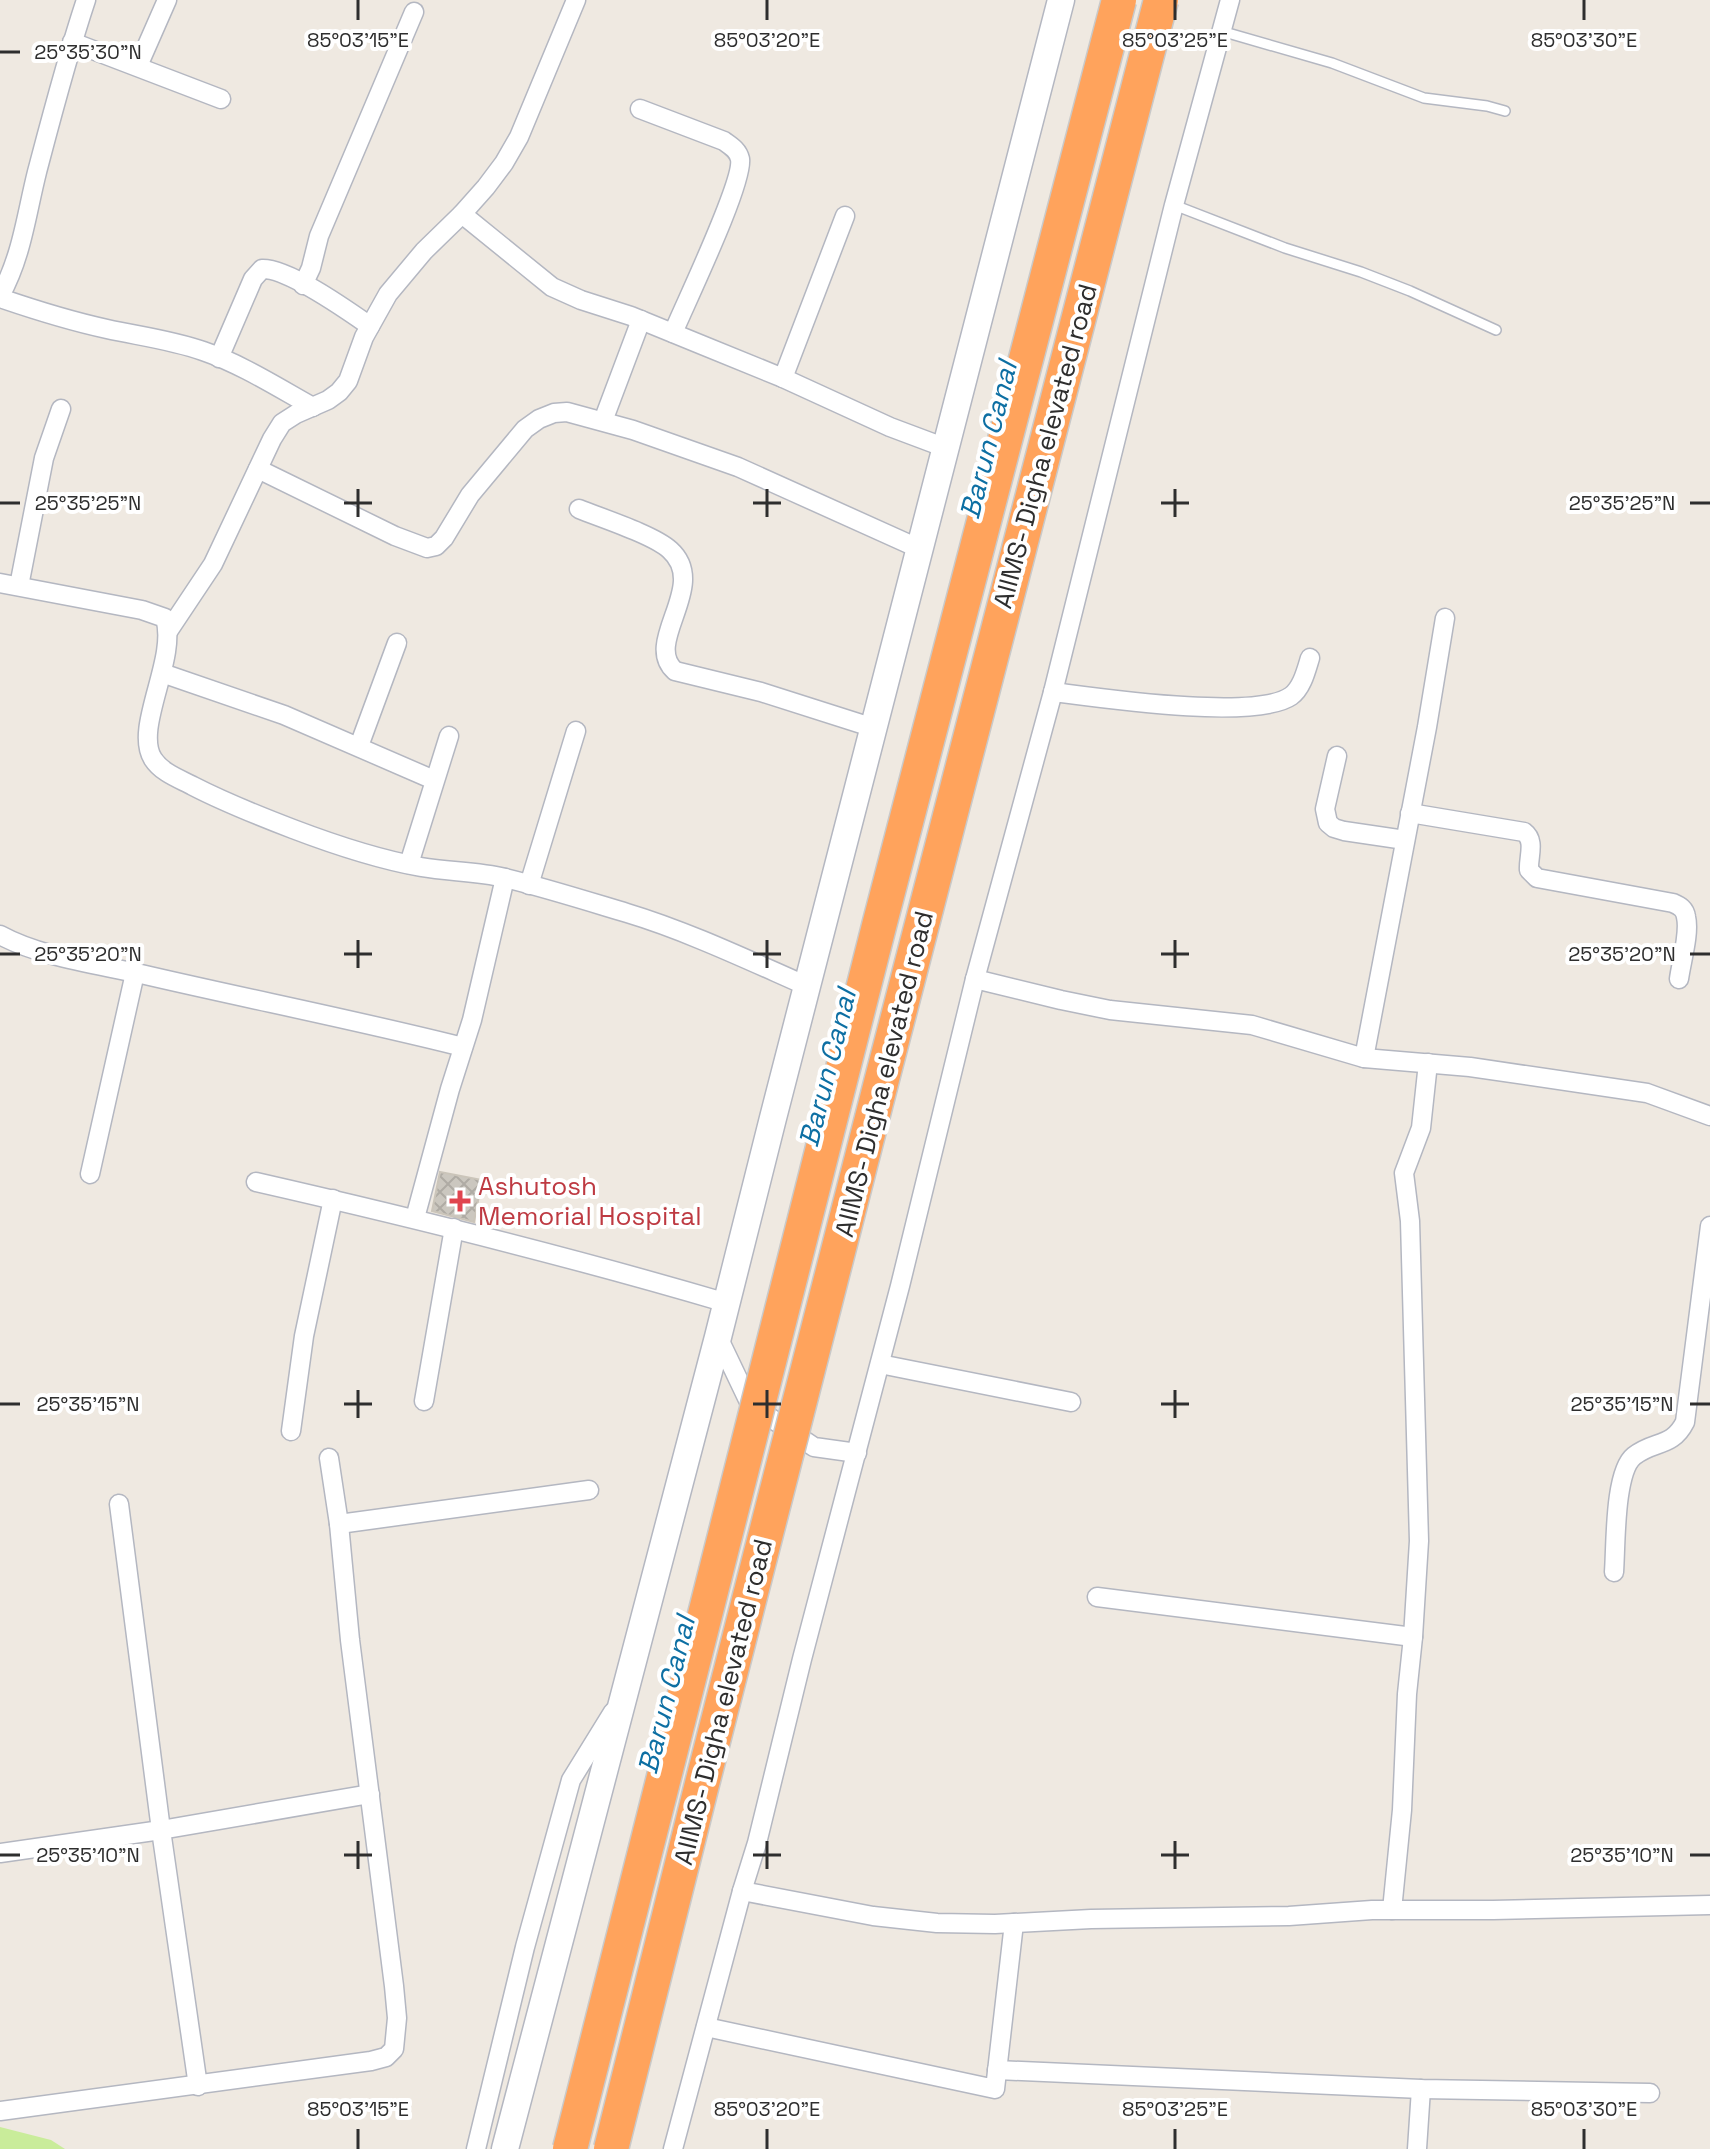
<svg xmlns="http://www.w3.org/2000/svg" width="1710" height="2149" font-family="'Space Grotesk',sans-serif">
<defs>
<pattern id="building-cross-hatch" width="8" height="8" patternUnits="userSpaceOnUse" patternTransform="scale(2)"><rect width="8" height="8" fill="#cbc7bf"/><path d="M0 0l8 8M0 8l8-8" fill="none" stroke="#afaba4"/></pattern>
</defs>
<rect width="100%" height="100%" fill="#efe9e1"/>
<path fill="#c9ec9a" d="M0 2127 51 2140 65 2149H0Z"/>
<path fill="url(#building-cross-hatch)" stroke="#cbc5ba" stroke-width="2" d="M440 1172 482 1180 474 1222 432 1211Z"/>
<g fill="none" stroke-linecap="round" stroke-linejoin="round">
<defs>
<g id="lane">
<path d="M1221 31 1332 63 1424 98 1487 106 1505 111"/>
<path d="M1174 205 1285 248 1361 272 1410 291 1496 330"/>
</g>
<g id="street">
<path d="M72 42 221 99"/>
<path d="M138 66 167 0"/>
<path d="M640 109 724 141C731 146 738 150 740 159 744 182 685 304 673 333"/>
<path d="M462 214 552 287 581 300 631 316 702 345 783 378 890 427 946 448"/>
<path d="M303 285 311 268 319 236 414 12"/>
<path d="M0 296C22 256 26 216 37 172 52 115 67 57 86 0"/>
<path d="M0 298C35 310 70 321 107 329 139 336 172 340 203 351 241 364 277 387 313 407"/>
<path d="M219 358 253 279 262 269C288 268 347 310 370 326"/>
<path d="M783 378 845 216"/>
<path d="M603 421 641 320"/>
<path d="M258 469 395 536 427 548 436 546 444 538 470 495 525 429 539 419 554 413 567 412 633 430 738 467 920 549"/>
<path d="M579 509C601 518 654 535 670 550 710 586 642 642 675 671L761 692 874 728"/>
<path d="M0 583 142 610 165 618C178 659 133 728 153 759 162 773 180 779 193 786 226 803 259 816 293 829 335 845 377 859 421 867 449 872 477 871 505 878 546 888 587 901 627 913 687 931 750 961 807 986"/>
<path d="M19 586 44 458 61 409"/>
<path d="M169 630 213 564 272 439 282 423 296 414 328 400 339 392 348 381 364 337 388 294 424 251 462 214 486 187 504 163 519 137 576 0"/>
<path d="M162 673 284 715 434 780"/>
<path d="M1053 692C1100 698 1255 721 1291 696 1302 688 1306 671 1310 658"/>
<path d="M359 746 397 643"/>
<path d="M1337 756 1325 809 1328 823 1334 828 1344 831 1405 840"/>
<path d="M1410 813 1524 832C1536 841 1528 857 1529 870L1537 878 1673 903C1680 906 1685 909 1686 917 1690 933 1681 963 1679 979"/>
<path d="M409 864 449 736"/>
<path d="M529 885 576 731"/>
<path d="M0 935C40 957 96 964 141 974 248 999 356 1020 463 1047"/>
<path d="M975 979 1061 1000 1110 1010 1252 1025 1364 1058 1470 1067 1647 1093 1710 1116"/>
<path d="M1364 1058 1427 727 1445 618"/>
<path d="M90 1174 135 973"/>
<path d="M256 1182C414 1218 571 1257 727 1303"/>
<path d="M415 1218 450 1089 472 1020 505 878"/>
<path d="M718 1337 750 1404 814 1447 857 1453"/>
<path d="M880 1364 1071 1402"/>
<path d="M424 1401 454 1228"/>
<path d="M291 1431 304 1336 333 1199"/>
<path d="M119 1504 161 1830 198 2086"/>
<path d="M339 1524 589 1490"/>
<path d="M1614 1572C1616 1546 1614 1472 1634 1456 1654 1440 1672 1448 1685 1422L1710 1226"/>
<path d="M1097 1597 1413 1637"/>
<path d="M0 1853 161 1830 370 1794"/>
<path d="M742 1891 873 1916 937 1923 995 1924 1091 1919 1289 1916 1372 1910H1493L1710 1905"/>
<path d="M1392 1910 1402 1810 1407 1694 1413 1637 1419 1541 1410 1221 1404 1173 1421 1128 1428 1063"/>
<path d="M706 2027 995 2089 1014 1923"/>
<path d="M997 2070 1421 2089 1650 2093"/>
<path d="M0 2111 371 2061 386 2057 394 2049 397 2018 394 1986 350 1640 339 1524 329 1458"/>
<path d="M476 2149 525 1947 571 1780 613 1712"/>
<path d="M673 2149 742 1891 757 1843 802 1659 900 1286 975 979 1053 692 1174 205 1230 0"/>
<path d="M1417 2149 1421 2089"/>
</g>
<path id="secondary" d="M505 2149 718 1337 773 1118 1061 0"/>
</defs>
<use href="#lane" stroke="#b4b7c1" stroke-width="12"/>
<use href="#street" stroke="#b4b7c1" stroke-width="21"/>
<use href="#secondary" stroke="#b4b7c1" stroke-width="29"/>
<use href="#lane" stroke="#fff" stroke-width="9"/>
<use href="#street" stroke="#fff" stroke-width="18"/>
<use href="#secondary" stroke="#fff" stroke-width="26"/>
<defs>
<g id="highway-bridge">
<path d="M570 2149 879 926 1119 0"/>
<path d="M611 2149 702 1784 882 1079 1161 0"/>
</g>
</defs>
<use href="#highway-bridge" stroke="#c9c9c9" stroke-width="37" stroke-linecap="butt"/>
<use href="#highway-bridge" stroke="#ffa35c" stroke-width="34"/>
</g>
<path fill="none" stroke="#2e2e2e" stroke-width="3" d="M358 0V20M767 0V20M1175 0V20M1584 0V20M0 52H20M358 489V517M767 489V517M1175 489V517M0 503H20M344 503H372M753 503H781M1161 503H1189M1690 503H1710M358 940V968M767 940V968M1175 940V968M0 954H20M344 954H372M753 954H781M1161 954H1189M1690 954H1710M358 1390V1418M767 1390V1418M1175 1390V1418M0 1404H20M344 1404H372M753 1404H781M1161 1404H1189M1690 1404H1710M358 1841V1869M767 1841V1869M1175 1841V1869M0 1855H20M344 1855H372M753 1855H781M1161 1855H1189M1690 1855H1710M358 2129V2149M767 2129V2149M1175 2129V2149M1584 2129V2149"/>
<path fill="#e0444e" stroke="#fff" stroke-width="3" d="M456 1189h8v8h8v8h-8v8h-8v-8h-8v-8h8z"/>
<g text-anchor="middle" stroke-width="8" stroke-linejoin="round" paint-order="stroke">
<g font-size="26" fill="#2e2e2e" stroke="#fff">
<text transform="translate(1045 446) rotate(-75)" y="9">AIIMS- Digha elevated road</text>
<text transform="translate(884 1074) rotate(-76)" y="9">AIIMS- Digha elevated road</text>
<text transform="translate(723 1702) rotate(-76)" y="9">AIIMS- Digha elevated road</text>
</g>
<g font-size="26" fill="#be3a42" stroke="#fff" text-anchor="start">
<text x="478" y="1195">Ashutosh<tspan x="478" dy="30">Memorial Hospital</tspan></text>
</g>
<g font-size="28" font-style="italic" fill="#0d6fa3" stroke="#fff">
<text transform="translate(988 440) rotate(-76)" y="10">Barun Canal</text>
<text transform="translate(827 1068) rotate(-76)" y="10">Barun Canal</text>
<text transform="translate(666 1695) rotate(-76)" y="10">Barun Canal</text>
</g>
</g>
<g font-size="20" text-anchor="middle" fill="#2e2e2e" stroke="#fff" stroke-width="8" stroke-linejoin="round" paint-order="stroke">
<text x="358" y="47">85°03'15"E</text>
<text x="767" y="47">85°03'20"E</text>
<text x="1175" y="47">85°03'25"E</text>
<text x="1584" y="47">85°03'30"E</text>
<text x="88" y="59">25°35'30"N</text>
<text x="88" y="510">25°35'25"N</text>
<text x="1622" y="510">25°35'25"N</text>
<text x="88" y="961">25°35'20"N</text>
<text x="1622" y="961">25°35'20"N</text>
<text x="88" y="1411">25°35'15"N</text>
<text x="1622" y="1411">25°35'15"N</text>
<text x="88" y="1862">25°35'10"N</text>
<text x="1622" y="1862">25°35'10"N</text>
<text x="358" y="2116">85°03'15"E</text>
<text x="767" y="2116">85°03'20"E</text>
<text x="1175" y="2116">85°03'25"E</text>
<text x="1584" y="2116">85°03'30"E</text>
</g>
</svg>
